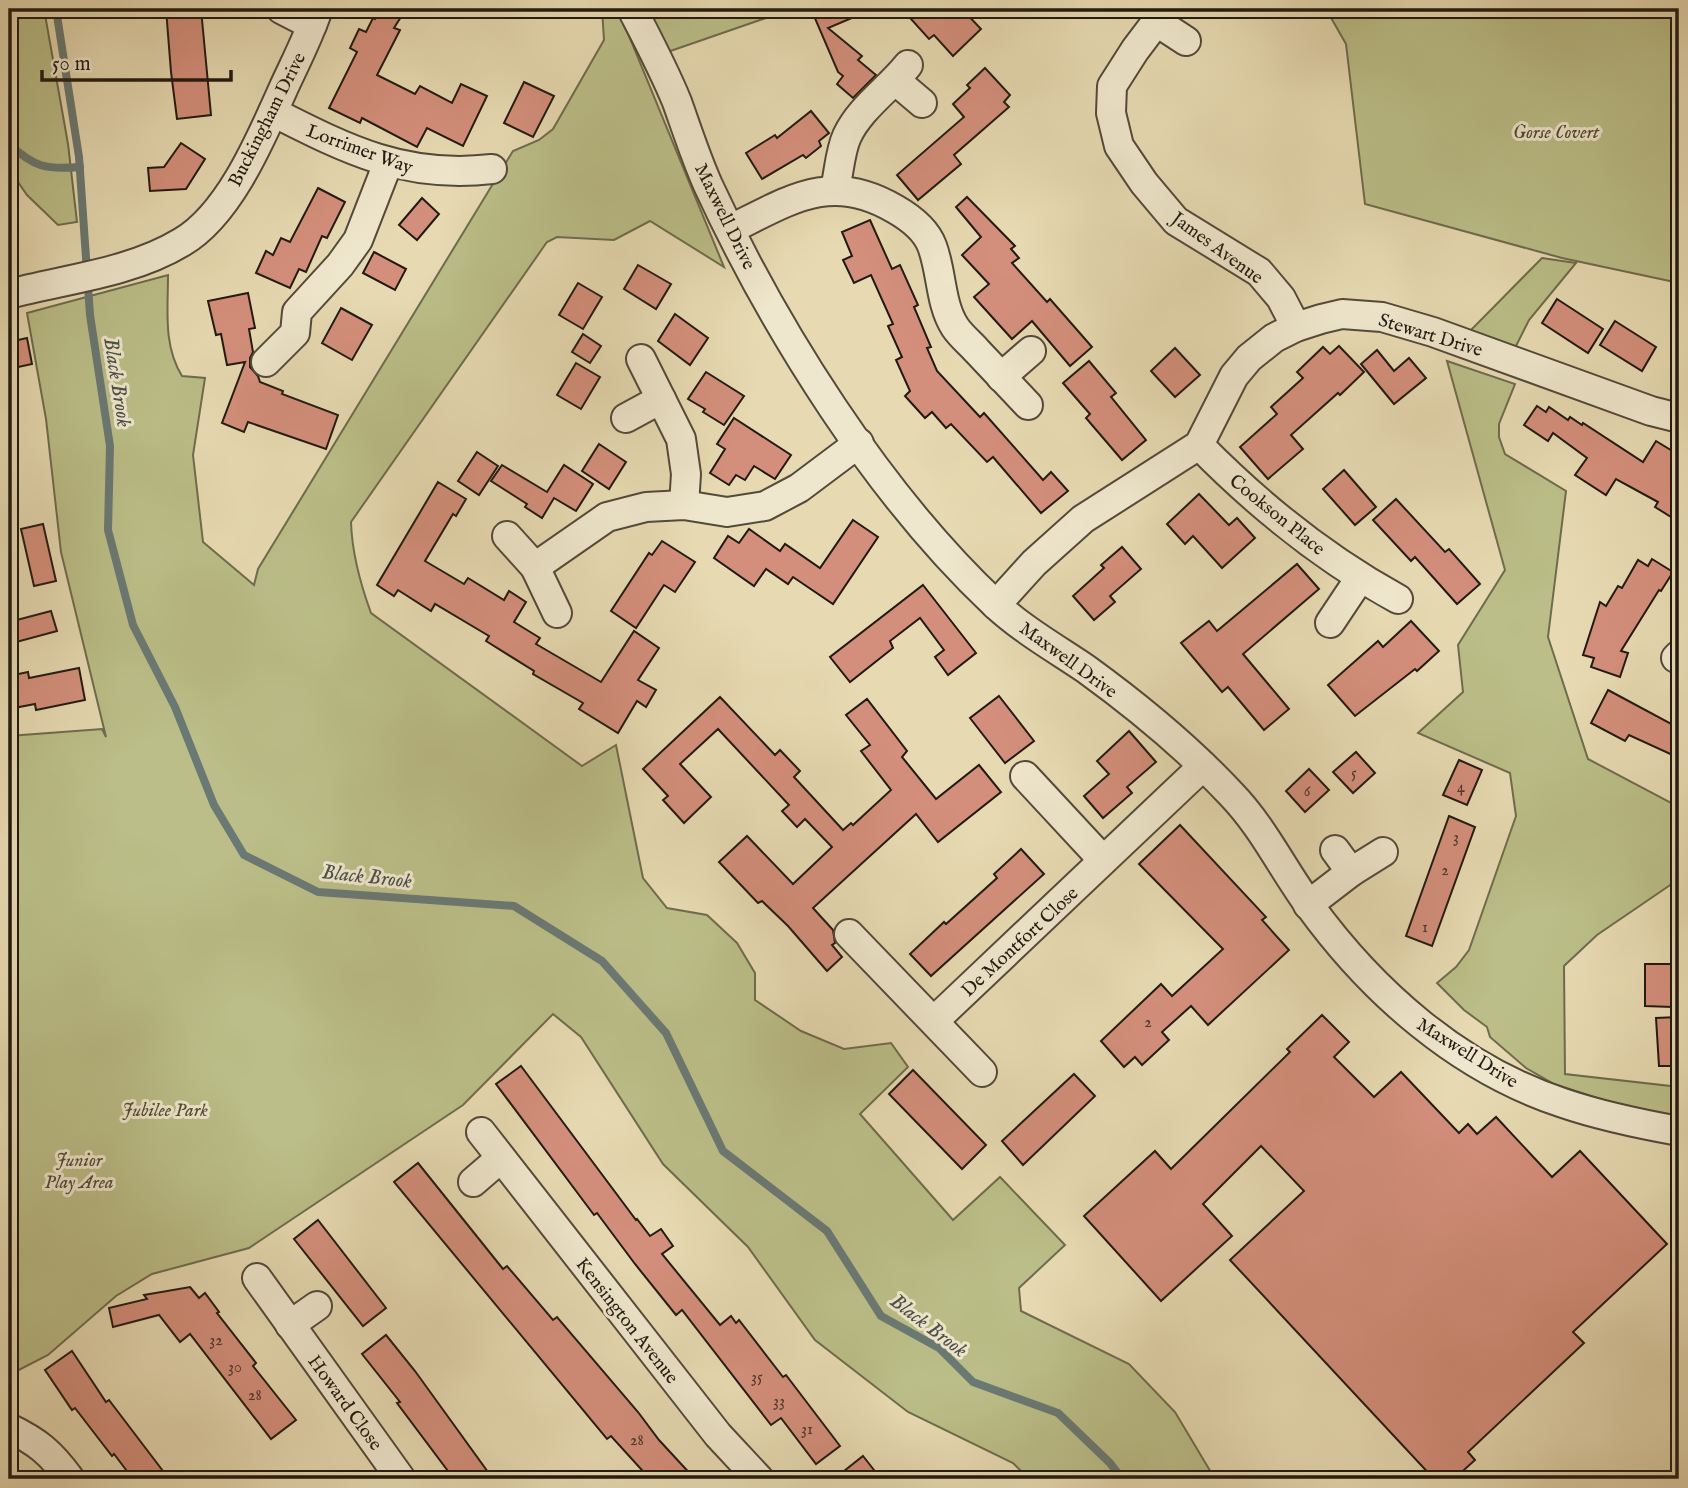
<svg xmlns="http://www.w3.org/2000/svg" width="1688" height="1488" font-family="'IM FELL English',serif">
<rect width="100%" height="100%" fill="#e7dab2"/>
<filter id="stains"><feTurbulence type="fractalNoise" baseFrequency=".00286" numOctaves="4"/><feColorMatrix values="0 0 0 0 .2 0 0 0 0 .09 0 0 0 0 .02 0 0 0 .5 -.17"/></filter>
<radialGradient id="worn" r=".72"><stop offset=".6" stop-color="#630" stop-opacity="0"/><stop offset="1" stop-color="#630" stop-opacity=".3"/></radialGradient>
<g fill="#bbbe88" stroke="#6e6c4d" stroke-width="2">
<path d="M9 9H44L68 144 77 222 58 225 27 195 9 169Z"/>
<path d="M602 9H618L724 267 650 221 614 240 557 237 547 242 351 522C352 554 360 583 371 613L582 766 616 745 643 878 667 908 707 915 737 943 755 973V1000L801 1031 844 1049 891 1043 908 1067 860 1114 953 1220 1000 1177 1065 1245 1019 1288 1021 1311 1129 1364 1175 1412 1215 1479H1029L1013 1463 908 1412 815 1340 748 1247 663 1164 581 1037 553 1014 463 1105 249 1248 152 1274 116 1296 48 1355 9 1375V736L102 729 106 737 61 552 46 419 27 313 168 275C168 310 163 345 182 376L205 378 193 455 203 542 254 585 258 569 513 151 539 140 553 129 604 40Z"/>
<path d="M632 9H792L656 56Z"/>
<path d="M1326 9H1679V283L1562 258 1365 204 1346 44Z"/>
<path d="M1542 258 1576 263 1529 320 1514 350 1467 334Z"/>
<path d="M1447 361 1515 384 1499 424V437L1505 454 1566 491 1548 637 1588 759 1679 807V879L1597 935 1564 966 1565 1074 1679 1087V1117L1661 1116 1606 1101 1554 1084 1526 1068 1490 1037 1487 1027 1464 1010 1437 983 1456 967 1469 950 1516 816 1510 773 1418 733 1463 692 1458 645 1505 570Z"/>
</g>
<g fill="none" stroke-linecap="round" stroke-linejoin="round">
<g stroke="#6a7974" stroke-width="8">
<path d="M56 9 79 157 90 315 110 446 108 530 133 625 175 707 214 805 244 855 318 892 514 906 602 961 666 1033 723 1151 827 1231 881 1316 939 1348 973 1382 1058 1413 1110 1463 1122 1479"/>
<path d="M9 144C34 167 46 170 80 167"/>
</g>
</g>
<g fill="#d48f7c" stroke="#221a12" stroke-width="2">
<path d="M166 9H201L211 115 177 119 171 72Z"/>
<path d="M381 9H406L394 28 400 30 377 75 415 94 420 86 452 103 461 84 487 96 463 146 427 128 417 147 362 118 360 123 329 108 357 52 350 48 359 29 366 32 373 18 375 19Z"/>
<path d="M811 9H873L828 28 862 56 858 60 876 75 853 98 837 84 843 76 838 72Z"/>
<path d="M902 9H962L981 29 953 56 934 35 929 39Z"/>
<path d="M985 68 1010 95 1004 102 1009 107 954 155 961 164 918 200 897 175 964 117 953 104 970 88 967 85Z"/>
<path d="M524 82 554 96 533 137 504 123Z"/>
<path d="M811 111 829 133 819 141 821 146 806 158 803 155 762 179 746 153 775 135 777 138Z"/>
<path d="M181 143 205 159 186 189 150 191 148 168 164 167Z"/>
<path d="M318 188 345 202 327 238 322 236 306 272 299 269 290 288 256 273 266 251 273 255 281 238 290 242Z"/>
<path d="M967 197 1015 246 1011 249 1019 258 1012 263 1047 302 1050 299 1092 347 1070 366 1032 321 1012 339 974 297 989 284 962 255 981 237 956 207Z"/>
<path d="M422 198 439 214 417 240 399 225Z"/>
<path d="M870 220 892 269 900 265 918 305 914 307 931 347 927 348 937 371 980 417 984 413 1043 480 1051 472 1068 491 1041 513 993 457 987 462 951 424 946 428 932 412 925 418 905 396 910 391 896 360 902 357 888 326 893 324 871 275 854 283 843 260 852 256 842 232Z"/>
<path d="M374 252 406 269 395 290 363 273Z"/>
<path d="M638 265 671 284 656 309 624 289Z"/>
<path d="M578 283 602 297 583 329 559 315Z"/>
<path d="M248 293 255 328 249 329 253 352 250 358V367L258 376 260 382 283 391 282 394 338 415 326 449 248 422 244 432 222 423 245 362 227 365 221 334 216 335 208 301Z"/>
<path d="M1557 299 1603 329 1588 353 1542 323Z"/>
<path d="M341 308 372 325 352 360 322 343Z"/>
<path d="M675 314 708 338 690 365 658 341Z"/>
<path d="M1615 321 1656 347 1642 371 1600 345Z"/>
<path d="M583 334 601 346 590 363 572 352Z"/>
<path d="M27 338 32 364 9 369V342Z"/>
<path d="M1339 346 1364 372 1340 395 1338 393 1291 435 1303 449 1268 479 1240 447 1277 414 1271 407 1303 378 1297 372 1323 347 1330 354Z"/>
<path d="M1175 348 1200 375 1175 397 1151 371Z"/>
<path d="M1377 350 1394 371 1409 358 1426 378 1394 404 1361 364Z"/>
<path d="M1089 361 1116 393 1111 397 1146 440 1122 460 1086 418 1090 414 1063 383Z"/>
<path d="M576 363 600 377 581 409 557 395Z"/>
<path d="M706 372 744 396 724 425 703 412 705 409 688 399Z"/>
<path d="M1537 406 1546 412 1549 407 1568 420 1570 417 1582 425 1583 423 1643 462 1656 441 1679 455V522L1655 507 1658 502 1616 479 1606 495 1575 475 1587 458 1553 433 1548 441 1524 425Z"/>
<path d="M734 418 791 455 775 479 754 466 745 480 736 475 729 485 710 473 725 449 717 444Z"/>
<path d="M599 444 626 462 609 489 582 471Z"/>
<path d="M477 452 498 466 479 495 458 481Z"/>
<path d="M502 465 547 492 564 465 593 484 576 511 554 498 542 518 525 507 527 504 491 481Z"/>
<path d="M1344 470 1376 507 1355 525 1323 489Z"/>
<path d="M438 482 466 499 456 516 453 514 425 561 464 584 468 578 504 600 509 591 526 602 514 622 540 638 536 644 601 682 634 631 659 648 638 680 656 690 646 707 637 701 618 733 579 709 583 703 533 674 534 671 486 641 489 636 435 604 431 611 398 590 394 596 377 585Z"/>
<path d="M1199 494 1229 525 1237 518 1255 538 1222 568 1193 536 1185 544 1167 524Z"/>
<path d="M1396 499 1445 552 1449 549 1480 584 1457 604 1415 557 1411 561 1373 520Z"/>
<path d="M853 520 878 537 833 604 793 577 788 584 766 569 754 586 714 558 728 536 739 543 749 529 780 551 785 544 820 568Z"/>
<path d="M43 524 56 581 34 586 21 529Z"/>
<path d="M662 541 695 562 675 592 664 585 636 628 611 611 649 553 652 555Z"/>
<path d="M1122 547 1141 569 1110 596 1115 602 1094 620 1073 596 1104 568 1101 565Z"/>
<path d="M1652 559 1673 572 1661 591 1659 590 1621 651 1628 653 1620 677 1591 667 1594 658 1583 655 1600 602 1606 606 1618 586 1622 588 1638 560 1648 566Z"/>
<path d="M1297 564 1319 589 1243 654 1289 709 1264 730 1228 687 1222 692 1181 643 1209 621 1217 631Z"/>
<path d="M923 585 976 653 948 675 935 657 944 650 920 618 890 641 893 648 850 682 830 657Z"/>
<path d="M51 611 57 631 9 644V622Z"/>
<path d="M1411 621 1439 651 1417 671 1415 669 1355 716 1328 685 1378 641 1383 647Z"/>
<path d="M79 668 85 700 36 710 35 704 9 709V676L28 672 29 678Z"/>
<path d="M1608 690 1679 728V758L1629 735 1625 741 1591 723Z"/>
<path d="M999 696 1034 741 1005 763 970 718Z"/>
<path d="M720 697 775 755 780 750 800 771 794 777 843 830 851 823 853 825 891 790 861 751 870 745 846 715 867 699 907 751 902 757 936 799 979 765 1001 792 938 842 916 814 813 908 833 930 835 943 832 945 842 957 827 971 788 926 762 901 758 903 719 862 747 836 793 884 832 847 805 819 797 827 782 811 789 805 718 729 680 764 711 797 684 823 663 800 668 796 643 769Z"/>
<path d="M1129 731 1156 762 1127 787 1132 793 1103 818 1084 796 1109 774 1097 761Z"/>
<path d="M1356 752 1375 773 1353 793 1333 772Z"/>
<path d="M1459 760 1482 770 1467 805 1443 795Z"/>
<path d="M1309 769 1329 790 1305 812 1286 791Z"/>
<path d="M1449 816 1475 827 1432 946 1406 936Z"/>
<path d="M1180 825 1266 917 1262 920 1289 950 1208 1025 1191 1006 1162 1032 1169 1040 1142 1065 1135 1057 1124 1067 1101 1041 1161 984 1172 996 1223 949 1139 864Z"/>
<path d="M1021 849 1044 874 931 976 910 954 944 922 946 924 997 878 994 874Z"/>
<path d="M1645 964H1672V1007L1645 1006Z"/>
<path d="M1322 1015 1349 1042 1334 1057 1374 1097 1401 1072 1459 1133 1468 1124 1477 1134 1496 1117 1552 1177 1580 1151 1667 1244 1573 1332 1584 1343 1468 1452 1475 1460 1454 1479H1434L1230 1260 1304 1191 1261 1146 1203 1204 1232 1236 1161 1301 1084 1216 1155 1151 1171 1169 1290 1052 1287 1049Z"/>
<path d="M1678 1017 1679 1066H1659L1656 1018Z"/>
<path d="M521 1066 636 1220 637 1219 650 1236 661 1229 673 1246 662 1254 720 1325 731 1316 736 1323 739 1320 783 1377 786 1375 840 1446 816 1464 781 1418 771 1425 682 1310 676 1315 635 1264 597 1213 594 1215 496 1084Z"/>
<path d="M913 1070 986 1145 962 1169 889 1094Z"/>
<path d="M1074 1074 1095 1096 1023 1165 1002 1141Z"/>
<path d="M418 1163 503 1269 507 1266 553 1320 557 1317 638 1412 659 1440 695 1479H650L611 1436 607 1439 394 1182Z"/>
<path d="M318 1220 386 1308 363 1326 294 1239Z"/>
<path d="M190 1287 199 1298 205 1293 219 1312 217 1313 256 1363 253 1366 296 1420 271 1439 190 1334 180 1342 159 1315 113 1327 109 1308 147 1299 144 1295Z"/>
<path d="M386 1335 415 1371 493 1479H454L397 1403 400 1402 362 1354Z"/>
<path d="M72 1351 106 1402 109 1400 169 1479H133L114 1454 112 1456 75 1408 72 1410 45 1370Z"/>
<path d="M863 1456 881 1479H834Z"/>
</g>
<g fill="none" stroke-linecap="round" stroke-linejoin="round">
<defs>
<g id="street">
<path d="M281 9 312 25"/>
<path d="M632 9C648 40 664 70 677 102 687 130 696 158 708 185 775 330 878 494 995 604 1023 630 1055 648 1086 669 1137 706 1188 748 1231 794 1263 827 1282 868 1309 905 1372 992 1459 1069 1563 1103 1601 1116 1640 1124 1679 1131"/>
<path d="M1166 9 1135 50 1112 86 1111 113 1119 146 1144 183 1176 221 1259 272 1281 298 1296 327"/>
<path d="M1157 22 1186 41"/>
<path d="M896 81 922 103"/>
<path d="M273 112C348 150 405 179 492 169"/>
<path d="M835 189C839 173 840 151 847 136 860 108 889 89 908 65"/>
<path d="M731 229C790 200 831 171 895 209 909 217 926 230 932 246 942 272 940 304 955 327 961 336 970 343 977 351 994 369 1011 387 1028 405"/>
<path d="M9 294C66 279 131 273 182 242 230 214 262 136 284 87 296 61 309 36 318 9"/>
<path d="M641 359 681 439 686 474 684 505"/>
<path d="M266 362 295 333 297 312 340 265 358 240 388 163"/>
<path d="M1001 377 1031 351"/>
<path d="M626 418 661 399"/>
<path d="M1199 445C1257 504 1325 559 1398 599"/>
<path d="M507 536 535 567 557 613"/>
<path d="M535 567 607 517 646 507 684 505 727 512 765 506 799 488 859 443"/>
<path d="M996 605 1034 563 1083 519 1199 445 1234 376 1249 358 1274 338 1296 327 1321 319 1342 314 1382 317 1433 332 1651 411 1679 418"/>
<path d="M1330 623 1360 578"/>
<path d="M1676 658 1679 655"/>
<path d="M1025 776 1103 860"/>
<path d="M1335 850 1351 872"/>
<path d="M1308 905 1351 872 1383 852"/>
<path d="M849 934 982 1072"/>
<path d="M934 1021 1203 766"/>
<path d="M481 1132 718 1435 759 1479"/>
<path d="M473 1182 501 1158"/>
<path d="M257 1278 401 1479"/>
<path d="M290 1325 317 1306"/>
<path d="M9 1428C38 1442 51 1453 70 1479"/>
</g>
</defs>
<use href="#street" stroke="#534a3a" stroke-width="32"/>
<use href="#street" stroke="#efe7cd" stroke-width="28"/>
</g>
<g text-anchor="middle" stroke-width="6" stroke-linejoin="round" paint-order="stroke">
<g font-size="16" fill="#4e372c">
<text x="1354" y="778">5</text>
<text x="1461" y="792">4</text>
<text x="1307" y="796">6</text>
<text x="1456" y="842">3</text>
<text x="1445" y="875">2</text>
<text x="1425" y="932">1</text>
<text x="1148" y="1027">2</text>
<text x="216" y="1345">32</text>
<text x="235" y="1372">30</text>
<text x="757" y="1382">35</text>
<text x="255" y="1400">28</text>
<text x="779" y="1406">33</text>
<text x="807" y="1434">31</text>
<text x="637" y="1445">28</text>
</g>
<g font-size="19" fill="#221a12" stroke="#efe7cd">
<text transform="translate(266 119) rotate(-63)" y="7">Buckingham Drive</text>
<text transform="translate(360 148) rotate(20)" y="7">Lorrimer Way</text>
<text transform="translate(726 216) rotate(64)" y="7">Maxwell Drive</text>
<text transform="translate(1218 247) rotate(36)" y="7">James Avenue</text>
<text transform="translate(1431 334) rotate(17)" y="7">Stewart Drive</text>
<text transform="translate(1278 514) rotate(39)" y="7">Cookson Place</text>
<text transform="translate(1069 659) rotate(36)" y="7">Maxwell Drive</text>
<text transform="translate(1019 941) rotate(-43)" y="7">De Montfort Close</text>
<text transform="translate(1468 1052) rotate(32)" y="7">Maxwell Drive</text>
<text transform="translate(628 1320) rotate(52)" y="7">Kensington Avenue</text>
<text transform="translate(346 1402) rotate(54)" y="7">Howard Close</text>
</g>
<g font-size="19" font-style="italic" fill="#504b35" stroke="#efe7cd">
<text x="1556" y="138">Gorse Covert</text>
<text x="165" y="1116">Jubilee Park</text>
<text x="79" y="1166">Junior<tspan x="79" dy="22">Play Area</tspan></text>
</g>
<g font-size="21" font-style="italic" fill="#4c514b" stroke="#efe7cd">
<text transform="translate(118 382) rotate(81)" y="7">Black Brook</text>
<text transform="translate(367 876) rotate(6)" y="7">Black Brook</text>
<text transform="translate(929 1325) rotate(37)" y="7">Black Brook</text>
</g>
</g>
<rect width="1688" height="1488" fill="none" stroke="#e7dab2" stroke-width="35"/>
<rect x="10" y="10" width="1667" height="1467" fill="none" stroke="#221a12" stroke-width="3.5"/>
<rect x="18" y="18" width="1653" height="1453" fill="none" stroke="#221a12" stroke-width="2"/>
<path d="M42 70v10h189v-10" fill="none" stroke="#221a12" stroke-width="3.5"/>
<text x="52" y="70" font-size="21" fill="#221a12" stroke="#efe7cd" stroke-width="5" paint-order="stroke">50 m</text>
<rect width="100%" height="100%" filter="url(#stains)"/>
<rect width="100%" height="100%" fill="url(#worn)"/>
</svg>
